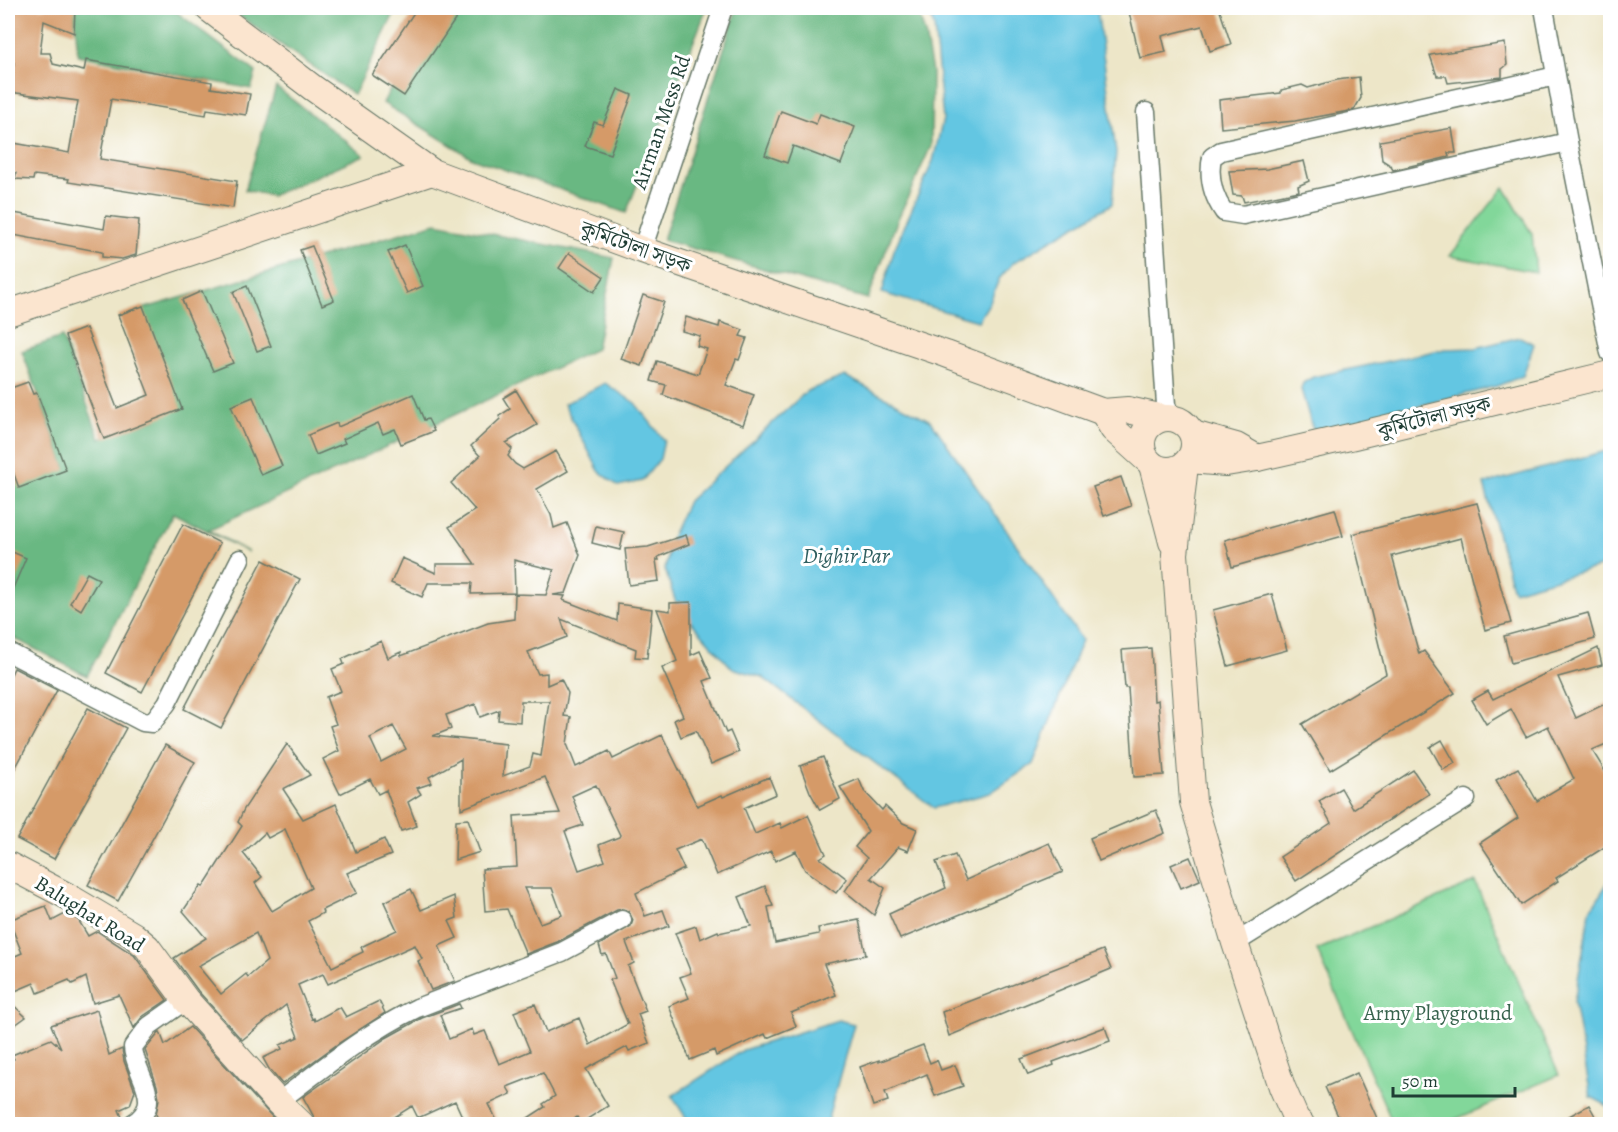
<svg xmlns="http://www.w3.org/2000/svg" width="1618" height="1132" font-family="Alegreya,'Noto Serif Bengali',serif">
<rect width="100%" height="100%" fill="#fff"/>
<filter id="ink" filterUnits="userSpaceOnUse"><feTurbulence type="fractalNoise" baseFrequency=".0167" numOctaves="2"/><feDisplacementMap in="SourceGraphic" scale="12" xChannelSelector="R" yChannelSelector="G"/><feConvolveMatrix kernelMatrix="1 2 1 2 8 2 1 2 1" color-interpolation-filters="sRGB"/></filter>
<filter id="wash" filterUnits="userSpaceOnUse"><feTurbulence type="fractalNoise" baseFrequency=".008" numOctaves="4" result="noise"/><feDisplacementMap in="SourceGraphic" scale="24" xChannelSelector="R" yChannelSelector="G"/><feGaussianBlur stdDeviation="1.35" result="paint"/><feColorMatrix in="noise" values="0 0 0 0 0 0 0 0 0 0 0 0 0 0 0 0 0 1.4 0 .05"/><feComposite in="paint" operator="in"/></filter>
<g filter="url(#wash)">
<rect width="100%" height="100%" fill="#ede6c8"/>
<g fill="#82d79a" stroke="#508a67" stroke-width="1.5">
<path d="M1504 187 1532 234 1536 272 1450 256Z"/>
<path d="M1475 882 1559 1075 1444 1124H1393L1317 950Z"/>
</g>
<g fill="#69b882" stroke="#447a5b" stroke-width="1.5">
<path d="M74 8H171L256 72 251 89 78 55Z"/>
<path d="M228 8H397L354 95Z"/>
<path d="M434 8H707L626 213 472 158 383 103Z"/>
<path d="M737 8H917L925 34 932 72 931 146 897 221 868 299 663 240Z"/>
<path d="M276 87 364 155 271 196 245 190Z"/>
<path d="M436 223 614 258 596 349 208 530 248 552 173 513 87 676 8 635V452L19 484 65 467 22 351 62 337 100 439 156 419 125 314Z"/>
</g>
<g fill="#64c6e2" stroke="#42828b" stroke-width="1.5">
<path d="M927 8H1097L1116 152 1112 204 1013 263 999 279 990 302 978 321 882 293 894 250 933 161 943 119 934 26Z"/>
<path d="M1520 337 1534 344 1523 376 1497 386 1317 432 1312 427 1301 389 1303 383 1313 377 1445 349 1476 348Z"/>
<path d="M845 376 931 421 1082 640 1033 764 990 793 934 808 762 677 732 668 677 606 665 569 671 538 688 501 807 391Z"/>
<path d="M605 383 635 403 664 440 660 459 642 481 618 486 599 471 564 404Z"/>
<path d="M1610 450V564L1513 591 1484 484Z"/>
<path d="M1610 879V1107L1591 1097 1574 1002 1590 911Z"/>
<path d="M838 1020 854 1024 829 1114V1124H690L672 1096 743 1050Z"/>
</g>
<g id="blocks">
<g fill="#d59a68" fill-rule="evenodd">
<path d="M11 8H75L74 33 44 21 40 53H50L53 64 84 71 86 60 212 82 211 88 250 94 246 115 207 109 206 115 111 99 100 159 237 181 233 208 68 182 69 179 34 175 33 180 15 179 16 173 8 171V142L69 153 78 101 9 92 14 63 8 60Z"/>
<path d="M417 8H463L404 96 372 75Z"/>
<path d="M1128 8H1219L1231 44 1210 51 1202 26 1162 36 1166 52 1140 58Z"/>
<path d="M1505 43 1507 65 1502 69V77L1448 83 1446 76H1437L1430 55Z"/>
<path d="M1359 77 1361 98 1354 110 1295 121 1221 128 1219 100 1281 93V90L1302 85 1308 88 1337 80Z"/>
<path d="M618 89 632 95 610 154 585 146 594 122 603 125Z"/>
<path d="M781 111 816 124 820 114 855 127 841 164 793 146 787 163 765 155Z"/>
<path d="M1452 128 1456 153H1448L1449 157 1393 170 1390 165 1382 160 1380 141Z"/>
<path d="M1304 161 1309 181 1298 186 1299 191 1244 202 1242 196 1233 195 1229 171 1267 169Z"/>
<path d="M8 212 104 229 106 216 139 220 136 255 122 259 102 257V252L8 234Z"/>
<path d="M405 245 423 286 407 293 388 252Z"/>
<path d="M312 246 334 300 322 305 300 250Z"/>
<path d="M569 253 604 277 594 292 559 268Z"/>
<path d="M247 286 271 346 257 351 233 292Z"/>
<path d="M202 291 233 363 213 371 182 300Z"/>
<path d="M643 295 664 302 642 366 621 359Z"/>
<path d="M143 306 182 409 104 439 65 336 86 328 117 408 149 395 118 315Z"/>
<path d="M686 317 719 327 720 322 743 330 740 336 747 338 739 360 736 359 726 385 754 395 743 425 663 395 666 385 651 381 657 361 698 374 707 349 697 346 700 336 682 331Z"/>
<path d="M28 382 33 394 37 393 66 470 19 488 8 458V389Z"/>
<path d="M516 390 537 425 506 443 512 449 508 456 515 464 523 469 556 451 568 471 537 489 551 515 554 528 567 523 580 555 566 593 553 595 565 596 563 600 617 621 618 604 652 609 647 658 635 657 636 649 561 619 567 637 528 652 538 674 547 673V685L561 679 568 693 564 716 571 717 567 744 576 767 609 751 613 759 662 735 697 806 722 795 723 797 769 777 776 794 744 808 755 834 780 823 782 828 808 815 826 854 820 858 847 879 836 893 805 870 796 851 775 861 771 851 717 875 702 839 675 850 684 869 636 893 645 916 663 910 669 926 626 942 634 963 628 966 646 1011 638 1014 649 1043 629 1051 627 1047 586 1069 608 1106 581 1123 577 1117 566 1125H517L545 1107 543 1104 555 1096 543 1073 507 1087 511 1094 489 1104 499 1125H466L455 1101 418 1118 412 1106 382 1125H316L315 1119 303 1097 386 1038 422 1018 459 1004 461 1008 440 1015 449 1039 472 1029 474 1035 485 1031 499 1064 530 1051 514 1012 535 1004 546 1032 579 1018 590 1045 628 1024 610 980 615 978 606 954 602 955 599 945 631 926 633 920 628 911 623 909 617 910 557 942 526 954 507 909 485 911 482 869 517 867 514 816 560 813 545 777 461 809V759L429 777 432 783 417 788 421 794 408 802 417 826 401 831 386 790 378 794 370 779 340 794 323 759 339 751 330 726 336 724 326 697 341 691 332 669 344 664 342 659 381 641 388 658 401 652V656L488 623 514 619 515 594 546 595 554 570 514 560 515 593 471 594 472 583H428L422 597 391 583 402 558 436 573V564H475L449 527 475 510 451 483 480 456 471 446 500 419 499 416 510 409 503 398ZM521 701H549L541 756 533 754 530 766 503 776 506 744 433 736 451 729 446 715 475 704 480 717 499 710 498 720 520 722ZM393 726 406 749 381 762 370 738ZM596 785 620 835 619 837 599 845 605 861 579 870 565 831 583 825 572 796ZM524 888H552L562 915 540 923Z"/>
<path d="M413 394 424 420 428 419 434 431 401 444 395 429 383 434 378 423 343 439 345 443 316 455 308 435 337 423 338 427Z"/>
<path d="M253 397 282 466 261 475 231 406Z"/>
<path d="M1121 477 1131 506 1104 516 1093 487Z"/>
<path d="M1477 503 1511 623 1485 630 1461 538 1392 556 1419 654 1424 651 1455 693 1330 770 1302 724 1386 674 1352 534Z"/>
<path d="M1335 509 1343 536 1232 567 1225 540Z"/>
<path d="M183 524 220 543 142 692 106 673Z"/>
<path d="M596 526 624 532 620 550 592 543Z"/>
<path d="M686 535 689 544 658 557 659 560H656L659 581 629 585 625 549 648 547Z"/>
<path d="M8 550 26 558 8 600Z"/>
<path d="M263 560 300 579 221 728 184 709Z"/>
<path d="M87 573 99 579 81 610 70 603Z"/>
<path d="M1272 594 1287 650 1228 666 1213 610Z"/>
<path d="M691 602V655L700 651 712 678 704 681 726 733 730 731 739 752 711 764 696 731 681 737 674 720 683 716 662 668 677 661 657 609 670 611V603Z"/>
<path d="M1588 613 1595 639 1511 663 1504 636Z"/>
<path d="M1151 648 1154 701 1158 700 1164 775 1134 777 1128 688H1125L1122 650Z"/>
<path d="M1598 648 1602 665 1558 677 1576 718 1611 701V742L1592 750 1611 781V843L1556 878 1558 881 1521 905 1480 843 1518 818 1496 780 1518 768 1537 801 1574 779 1548 726 1526 737 1511 709 1486 724 1472 700 1488 691 1493 699Z"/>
<path d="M14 668 57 690 8 782V681Z"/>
<path d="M88 708 126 728 54 859 17 839Z"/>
<path d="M1442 740 1455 763 1443 770 1430 747Z"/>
<path d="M287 744 310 775 283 789 303 819 336 804 356 852 384 839 391 855 347 873 357 893 322 910 323 913 308 921 332 967 363 952 361 947 397 930 384 902 411 889 421 910 454 896 457 918 449 921 457 938 439 946 455 981 431 990 418 961 422 959 415 945 328 984 323 974 298 985 312 1019 314 1018 315 1021 340 1007 346 1017 379 1001 385 1013 339 1043 282 1084 269 1069 263 1058 282 1049 280 1045 298 1037 286 1005 242 1040 198 991 174 958 206 938 183 911 201 885 203 887 242 826 238 822 244 809ZM285 829 311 888 272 911 255 883 262 877 243 853 265 833 268 838ZM256 933 267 961 248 977 246 974 221 994 198 966Z"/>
<path d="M165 745 195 762 118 901 88 885Z"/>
<path d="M823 757 840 799 820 810 810 792 800 766Z"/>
<path d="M1413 770 1429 794 1296 881 1280 857 1331 823 1319 801 1341 788 1353 809Z"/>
<path d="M859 779 864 791 882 810 885 806 903 823 917 829 908 851 898 847 871 878 885 888 874 915 845 891 867 858 855 847 868 831 840 787Z"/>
<path d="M1156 810 1165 833 1099 861 1090 838Z"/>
<path d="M468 819 480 852 455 860 456 820Z"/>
<path d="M1049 843 1063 872 900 939 889 914 946 888 936 862 955 855 966 880Z"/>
<path d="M1190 857 1200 880 1181 888 1171 865Z"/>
<path d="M765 886 773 906 768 907 775 943 819 934 818 928 859 920 866 955 824 964 836 995 791 1013 796 1026 767 1038 765 1034 716 1056 714 1050 690 1060 669 1006 689 998 680 977 691 973 675 933 696 926 700 939 718 931 719 933 751 926 739 897Z"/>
<path d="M46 906 52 921 67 913 79 921 88 936 97 931 134 955 167 1000 142 1017 134 1028 119 995 93 1003 86 977 72 984 69 980 38 993 34 983 8 994V959L22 953 9 920Z"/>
<path d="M1103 950 1111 969 949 1036 942 1012Z"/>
<path d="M8 1000 26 1017 8 1030Z"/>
<path d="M97 1010 109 1055 122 1049 124 1061 135 1091 130 1105 119 1110 122 1117 103 1125H8V1062L14 1059 12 1055 51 1039 61 1048 51 1025Z"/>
<path d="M190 1027 276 1121 278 1125H160L156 1114 159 1099 157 1086 145 1050 160 1032 165 1045Z"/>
<path d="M1105 1027 1110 1041 1053 1062 1054 1065 1028 1075 1021 1059Z"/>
<path d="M923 1045 930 1063 937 1060 941 1070 955 1065 963 1086 935 1096 927 1074 885 1092 888 1101 873 1106 860 1067 879 1060V1062Z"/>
<path d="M1357 1073 1380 1125H1342L1325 1087Z"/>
<path d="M1589 1105 1600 1125H1553Z"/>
</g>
</g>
</g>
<g filter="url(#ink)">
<use href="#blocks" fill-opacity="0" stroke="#677868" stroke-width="1.5"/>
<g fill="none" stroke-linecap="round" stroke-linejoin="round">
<defs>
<g id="street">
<path d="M1544 8 1568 142 1610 353"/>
<path d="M1556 76 1221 151 1212 157C1208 177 1213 196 1224 212L1243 215 1568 142"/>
<path d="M1146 112 1166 405 1171 417"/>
<path d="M642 250 723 8"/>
<path d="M8 652 143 722 152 723 167 703 240 559"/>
<path d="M1235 943 1466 799"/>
<path d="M278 1102C323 1068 366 1033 417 1008L562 952 622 920"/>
<path d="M132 1124C167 1103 134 1074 133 1047L149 1026 186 1000"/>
</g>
<g id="secondary">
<path d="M208 8 313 88 432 172 642 250 946 354 1103 412 1128 410 1164 418"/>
<path d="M8 313 432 172"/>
<path d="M1103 412 1113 429 1145 458"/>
<circle cx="1168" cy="444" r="26"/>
<path d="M1193 434 1236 446 1257 458"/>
<path d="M1189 460 1226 463 1257 458 1354 436 1610 374"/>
<path d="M1152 465 1172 542"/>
<path d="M1185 465 1175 554 1193 802 1235 943 1282 1087 1296 1119 1301 1124"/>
<path d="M8 865 67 896 133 935 147 947 186 1000 278 1102 301 1124"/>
</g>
</defs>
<use href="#street" stroke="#677868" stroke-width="21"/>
<use href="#secondary" stroke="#677868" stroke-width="28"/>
<use href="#street" stroke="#fff" stroke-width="18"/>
<use href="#secondary" stroke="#fbe5cf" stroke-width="26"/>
</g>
</g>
<g text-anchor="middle" stroke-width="6" stroke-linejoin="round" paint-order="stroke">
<g font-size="21" fill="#1f3d34" stroke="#fff">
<text transform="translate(661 122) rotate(-71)" y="7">Airman Mess Rd</text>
<text transform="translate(636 247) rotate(20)" y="7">কুর্মিটোলা সড়ক</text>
<text transform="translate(1434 417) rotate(-14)" y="7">কুর্মিটোলা সড়ক</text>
<text transform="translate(90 914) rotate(32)" y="7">Balughat Road</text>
</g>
<g font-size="21" fill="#38644e" stroke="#fff">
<text x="1438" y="1020">Army Playground</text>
</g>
<g font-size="22" font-style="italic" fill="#305f60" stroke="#fff">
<text x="846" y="563">Dighir Par</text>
</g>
</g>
<rect width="1618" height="1132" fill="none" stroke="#fff" stroke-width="30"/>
<path d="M1393 1087v9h122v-9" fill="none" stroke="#1f3d34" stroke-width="3"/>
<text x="1402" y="1087" font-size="18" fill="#1f3d34" stroke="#ffffff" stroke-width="4.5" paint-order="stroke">50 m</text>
</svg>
